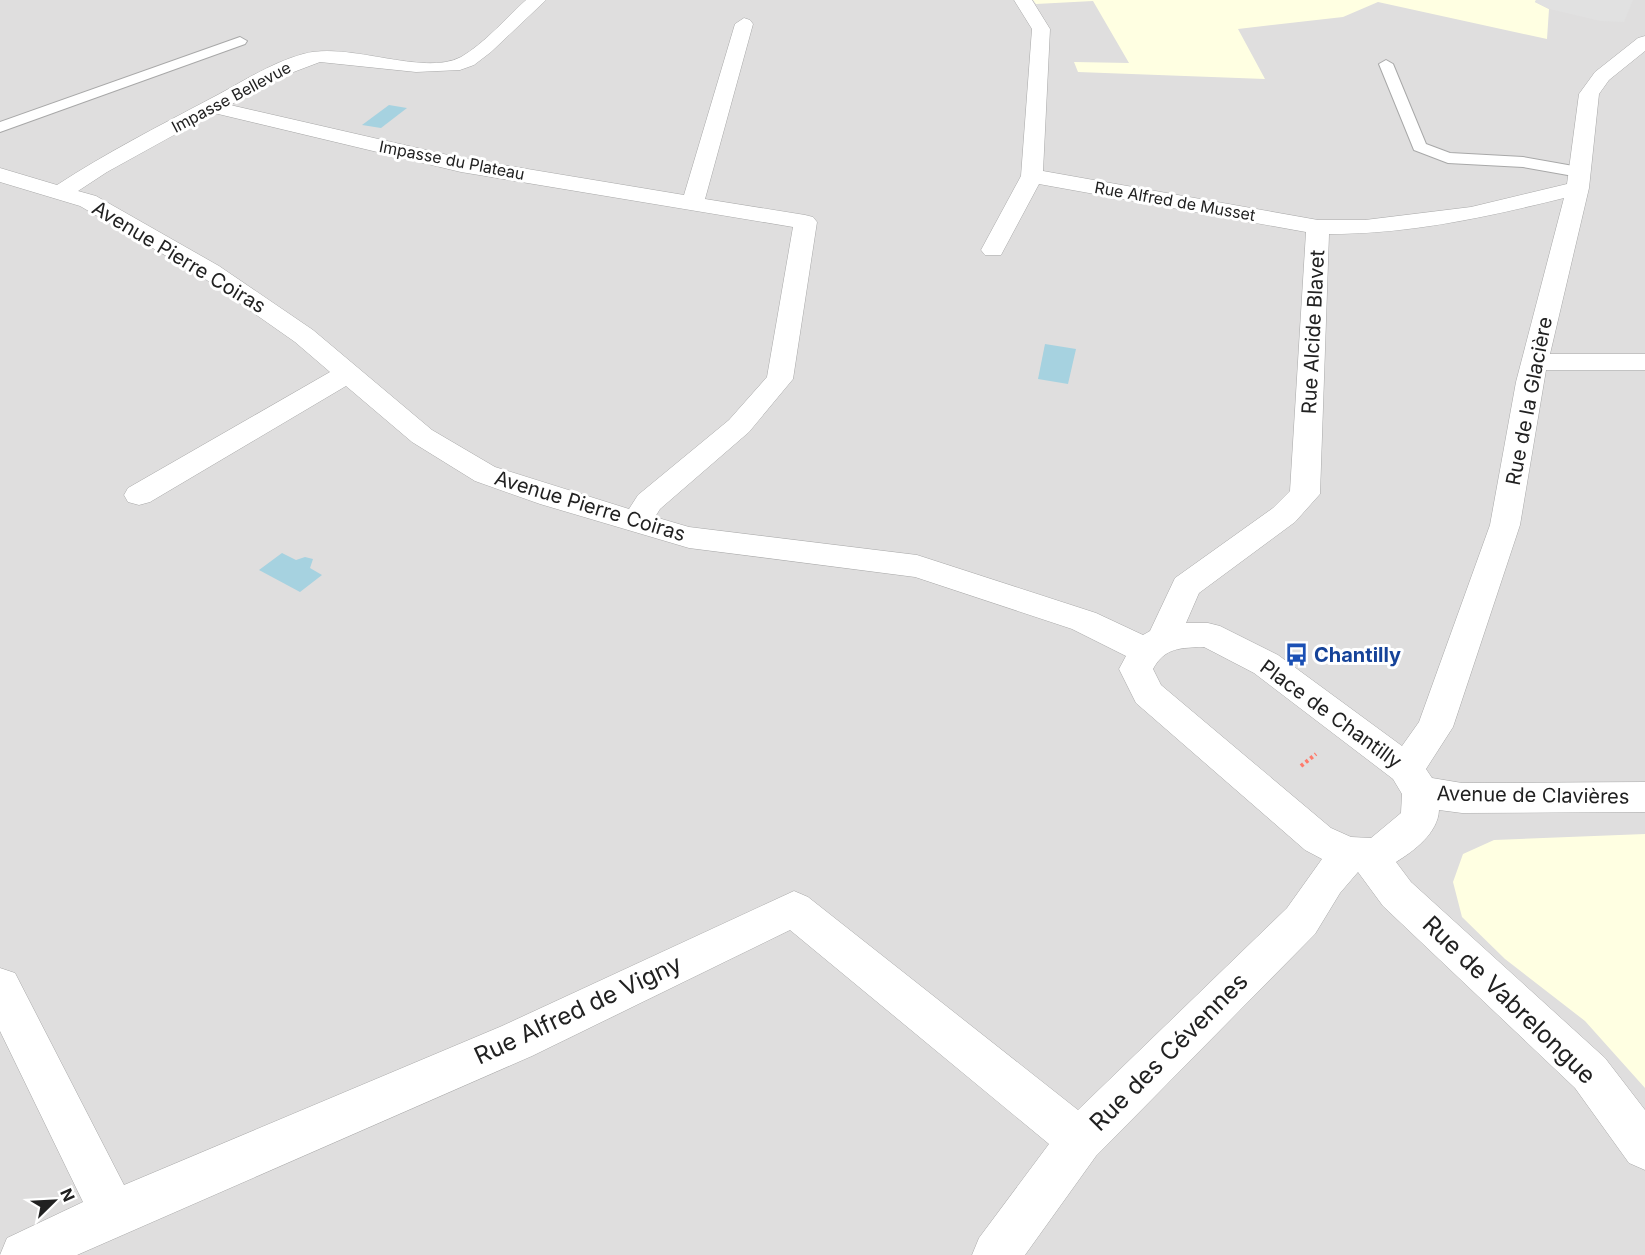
<svg xmlns="http://www.w3.org/2000/svg" width="1645" height="1255" font-family="Inter,sans-serif">
<rect width="100%" height="100%" fill="#f1eee7"/>
<rect fill="#dfdede" x="0" y="0" width="1645" height="1255"/>
<g fill="#ffffe2">
<path d="M1033 0H1536L1535 2 1549 9 1547 39 1378 2 1343 17 1238 29 1265 79 1078 72 1074 62 1129 63 1093 1 1036 4Z"/>
<path d="M1645 834V1088L1585 1021 1505 959 1462 917 1453 882 1463 854 1494 840Z"/>
</g>
<path fill="#e1e1e1" d="M1536 0H1633L1624 22 1600 21 1549 9 1535 2Z"/>
<g fill="#a6d2e0">
<path d="M389 105 407 108 381 128 362 125Z"/>
<path d="M1045 344 1076 349 1068 384 1038 379Z"/>
<path d="M282 553 296 560 305 557 313 559 310 568 322 575 300 592 259 570Z"/>
</g>
<g fill="none" stroke-linecap="round" stroke-linejoin="round">
<defs>
<g id="service">
<path d="M240 37 247 41 245 44 0 132V122Z"/>
<path d="M1386 60 1393 64 1426 144 1450 153 1523 157 1579 167 1587 172 1579 177 1523 167 1448 163 1414 150 1379 64Z"/>
</g>
<path id="minor" d="M526 0H546L491 52 474 65 460 70 416 72 320 62 283 76 230 105 461 158 684 195 735 24 744 18 750 20 753 24 705 199 805 215 813 217 817 222 793 379 749 432 660 509 655 517 689 527 917 555 1096 613 1143 635 1150 631 1175 578 1273 508 1290 491 1306 232 1039 184 1001 255H985L981 250 1021 176 1032 29 1014 0H1032L1050 29 1043 171 1318 220H1365L1471 207 1567 184 1579 94 1595 72 1638 38 1645 36V51L1609 80 1599 94 1589 188 1550 354H1645V370H1546L1520 525 1453 727 1426 769 1432 778 1462 783 1645 782V812L1462 813 1439 810C1438 833 1414 851 1396 862L1411 882 1605 1058 1645 1110V1170L1629 1163 1575 1088 1383 906 1358 872 1340 893 1315 934 1096 1156 1025 1255H972L979 1238 1049 1144 790 930 532 1056 77 1255H0L7 1238 83 1202 0 1031V968L15 973 124 1185 502 1026 794 891 808 897 1078 1110 1287 908 1322 859 1305 850 1136 703 1119 669 1126 656 1072 629 915 577 689 548 540 504 475 481 412 442 346 386 150 502 139 505 128 502 124 495 128 488 330 372 295 342 201 276 80 206 0 182V168L57 185C106 153 157 127 208 100 239 84 270 63 303 54 349 41 423 77 461 57 485 43 506 18 526 0ZM214 113 461 172 793 227 767 377 729 420 638 495 629 509 495 467 432 430 313 330 219 266 96 196 78 191 107 172ZM1564 198 1516 382 1490 525 1419 722 1402 746 1278 655 1220 626 1208 623H1186L1199 593 1295 522 1320 494 1329 234C1410 234 1487 217 1564 198ZM1204 647 1254 673 1393 779 1402 794 1401 813 1371 838 1351 837 1331 828 1161 685 1153 669C1165 647 1181 648 1204 647Z"/>
</defs>
<use href="#service" stroke="#a8a8a8" stroke-width="2"/>
<use href="#minor" stroke="#a8a8a8" stroke-width="1"/>
<path stroke="#ff7b6b" stroke-width="4" stroke-dasharray="3 3" stroke-linecap="butt" d="M1301 766 1316 754"/>
<use href="#service" fill="#fff" fill-rule="evenodd"/>
<use href="#minor" fill="#fff" fill-rule="evenodd"/>
</g>
<defs>
<symbol id="bus-bare" viewBox="-9 -9 18 18"><path d="M-5-6H5V4H4V6H2V4H-2V6H-4V4H-5ZM-3.5-4V0h7V-4ZM-3.5 1.2v1.5H-2V1.2ZM2 1.2v1.5H3.5V1.2Z" fill="#1a4fb4" stroke="#fff" stroke-width="2.5" paint-order="stroke"/></symbol>
</defs>
<g fill-rule="evenodd">
<use href="#bus-bare" x="1280" y="638" width="33" height="33"/>
</g>
<g text-anchor="middle" stroke-width="6" stroke-linejoin="round" paint-order="stroke">
<g font-size="16" fill="#212121" stroke="#fff">
<text transform="translate(231 97) rotate(-28)" y="6">Impasse Bellevue</text>
<text transform="translate(452 160) rotate(11)" y="6">Impasse du Plateau</text>
<text transform="translate(1175 201) rotate(10)" y="6">Rue Alfred de Musset</text>
</g>
<g font-size="20" fill="#212121" stroke="#fff">
<text transform="translate(179 257) rotate(31)" y="7">Avenue Pierre Coiras</text>
<text transform="translate(1313 332) rotate(-87)" y="7">Rue Alcide Blavet</text>
<text transform="translate(1529 401) rotate(-79)" y="7">Rue de la Glacière</text>
<text transform="translate(590 506) rotate(17)" y="7">Avenue Pierre Coiras</text>
<text transform="translate(1331 714) rotate(36)" y="7">Place de Chantilly</text>
<text transform="translate(1533 795) rotate(1)" y="7">Avenue de Clavières</text>
</g>
<g font-size="20" font-weight="bold" fill="#164399" stroke="#fff" text-anchor="start">
<text x="1314" y="662">Chantilly</text>
</g>
<g font-size="24" fill="#212121" stroke="#fff">
<text transform="translate(1509 1000) rotate(44)" y="8">Rue de Vabrelongue</text>
<text transform="translate(578 1010) rotate(-25)" y="8">Rue Alfred de Vigny</text>
<text transform="translate(1169 1052) rotate(-45)" y="8">Rue des Cévennes</text>
</g>
</g>
<g transform="translate(54 1201) rotate(66)" stroke="#ffffff" stroke-width="4.5" paint-order="stroke">
<path d="M0-4.5L10 22L0 15L-10 22Z" fill="#212121"/>
<text y="-9" font-size="16" font-weight="bold" text-anchor="middle" fill="#212121">N</text>
</g>
</svg>
